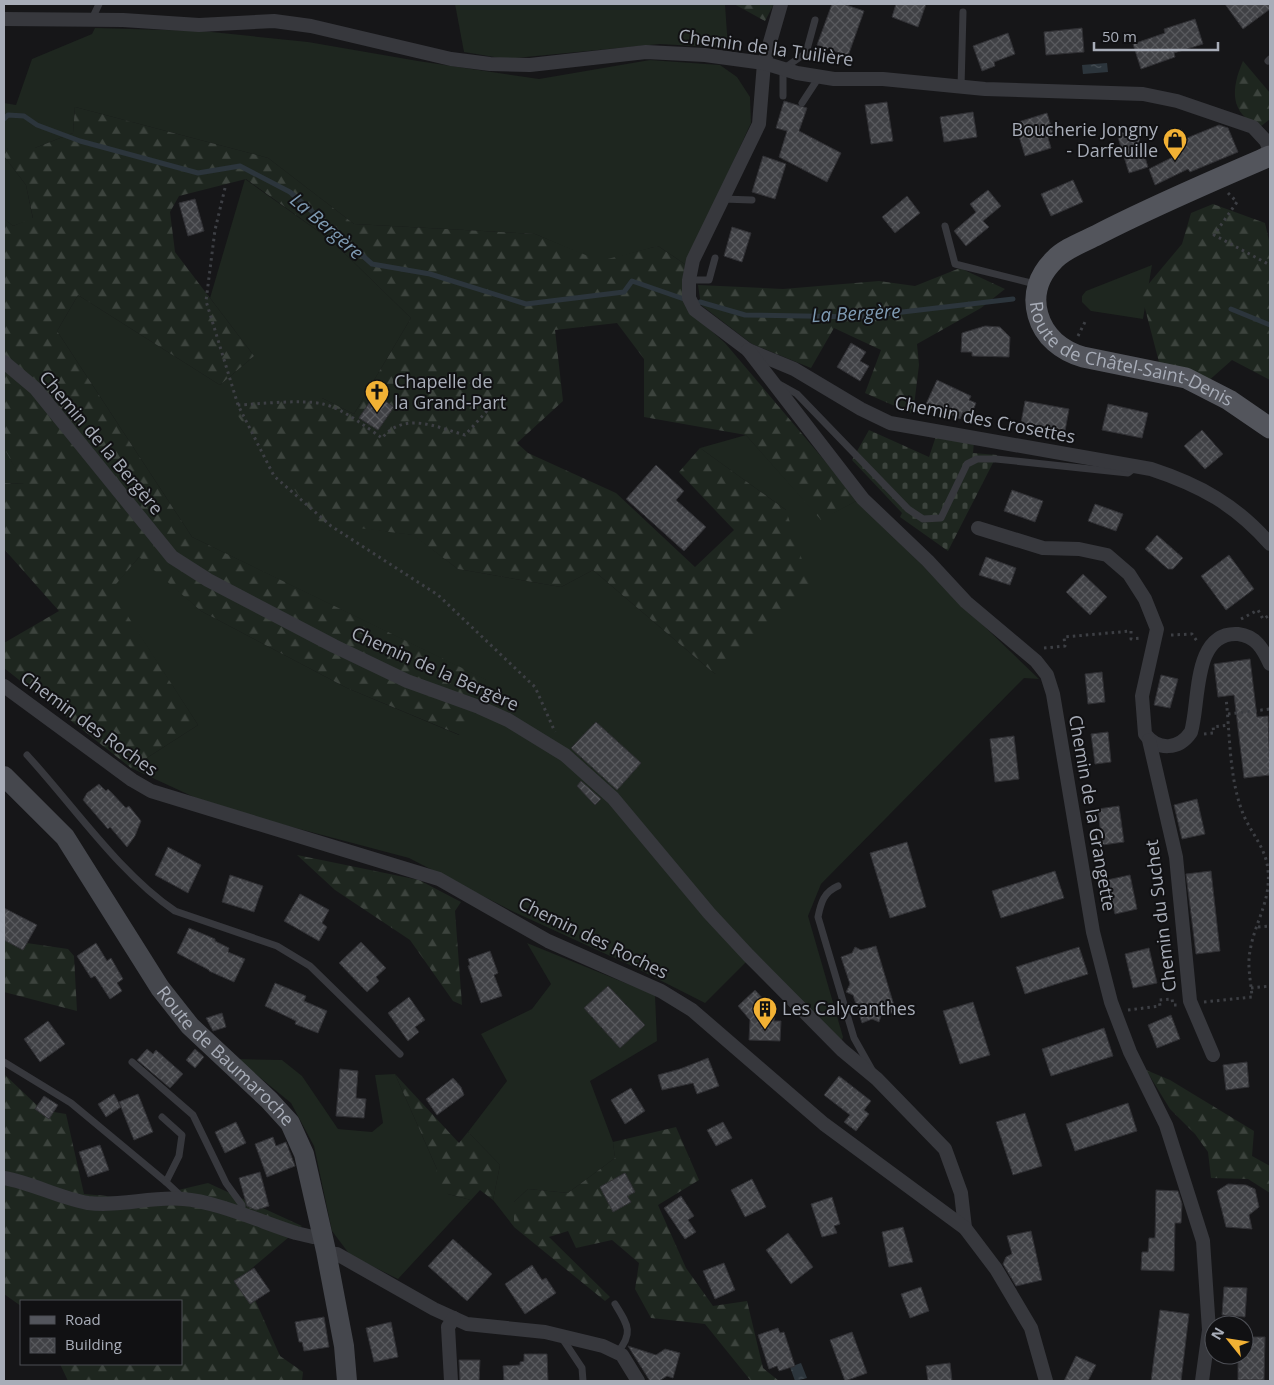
<svg xmlns="http://www.w3.org/2000/svg" width="1274" height="1385" font-family="'Open Sans',sans-serif">
<defs>
<pattern id="forest-firs" width="22" height="20" patternUnits="userSpaceOnUse" patternTransform="scale(1.25)"><rect width="22" height="20" fill="#1e261f"/><path d="M5 1l3.5 6h-7zM16 11l3.5 6h-7z" fill="#3c433d"/></pattern>
<pattern id="cemetery-stones" width="16" height="16" patternUnits="userSpaceOnUse" patternTransform="scale(1.25)"><rect width="16" height="16" fill="#1e261f"/><path d="M2 7V4a2 2 0 0 1 4 0v3zM10 15v-3a2 2 0 0 1 4 0v3z" fill="#3c433d"/></pattern>
<pattern id="water-ripples" width="26" height="14" patternUnits="userSpaceOnUse" patternTransform="scale(1.25)"><rect width="26" height="14" fill="#2c353c"/><path d="M2 4q2-2 4 0t4 0M15 11q2-2 4 0t4 0" fill="none" stroke="#485056"/></pattern>
<pattern id="building-cross-hatch" width="8" height="8" patternUnits="userSpaceOnUse" patternTransform="scale(1.25)"><rect width="8" height="8" fill="#404145"/><path d="M0 0l8 8M0 8l8-8" fill="none" stroke="#595a5e"/></pattern>
</defs>
<rect width="100%" height="100%" fill="#161618"/>
<g fill="#1e261f">
<path d="M455 4H725L728 48 660 44 506 59 464 52Z"/>
<path d="M95 28 202 31 308 42 418 61 539 79 650 60 720 65 737 77 750 97 751 123 686 265 658 246 600 262 535 234 354 224 268 158 75 107 73 133 35 148H8L4 156V103L16 105 32 59 92 34Z"/>
<path d="M4 156 26 185 33 219 13 226 4 219Z"/>
<path d="M245 179 332 241 411 318 354 414 322 398 320 522 414 535 458 569 561 587 593 570 715 674 786 510 700 448 746 435 821 519 858 500 961 604 1039 679 1024 678 821 884 808 916 843 1037 839 1049 746 962 705 1003 632 966 514 912 409 858 277 823 196 798 131 768 198 725 110 590 140 556 201 611 347 688 459 735 488 681 192 537 57 331 78 295 220 385 254 356 210 298Z"/>
<path d="M1152 265 1143 319 1091 311 1082 302V296L1086 291Z"/>
<path d="M4 448 25 484 4 483Z"/>
<path d="M527 943 655 995 657 1041 590 1081 613 1142 615 1158 568 1193 528 1189 514 1202V1227L493 1200 500 1165 468 1132 507 1081 481 1034 532 1009 551 984Z"/>
<path d="M237 1059 282 1060 302 1076 338 1129 372 1132 383 1123 375 1075 395 1074 448 1194 471 1200 398 1279 350 1255 332 1231 314 1146 291 1103Z"/>
</g>
<g fill="url(#forest-firs)">
<path d="M734 4H774L765 21Z"/>
<path d="M1243 61 1270 93V119L1260 127C1229 113 1231 89 1243 61Z"/>
<path d="M75 107 268 158 354 224 535 234 600 261 658 246 686 265 690 312 725 343 858 500 821 520 746 435 644 417V359L617 323 555 330 563 401 517 443 528 453 616 493 695 567 734 530 679 472 700 448 786 510 812 591 715 674 593 570 561 587 458 569 413 535 320 523 228 403 322 398 354 414 411 318 332 241 246 179 179 196 170 212 175 252 254 356 220 385 78 295 57 331 192 537 489 681 460 735 347 688 201 611 139 557 111 590 198 725 131 768 4 668V643L59 611 4 549V483L24 484 4 448V219L13 226 33 218 26 185 4 156 8 148H35L73 133Z"/>
<path d="M1213 204 1265 223 1270 245V380L1232 360 1206 383 1160 366 1141 293 1182 244 1191 213Z"/>
<path d="M960 268 1005 289 981 308 917 344 919 365 913 414 865 393 881 350 834 328 811 368 752 344 701 305 698 285 783 289 879 281 915 286Z"/>
<path d="M297 855 419 880 461 902 455 911 462 1005 453 1001 410 940 335 890Z"/>
<path d="M4 935 13 941 68 949 74 956 77 1011 4 992Z"/>
<path d="M1146 1070 1170 1080 1254 1131 1252 1156 1270 1166V1193L1248 1179 1211 1178 1208 1152 1195 1134 1170 1109Z"/>
<path d="M4 1074 42 1110 66 1114 84 1194 140 1199 208 1183 302 1226 244 1275 280 1356 303 1372 302 1381H68L60 1364H181V1301H21V1306L4 1294Z"/>
<path d="M395 1074 459 1143 468 1132 500 1165 493 1200 480 1190 471 1200 448 1194 432 1186 437 1169Z"/>
<path d="M676 1127 699 1180 658 1205 686 1268 713 1306 747 1301 763 1368 779 1381H751L705 1324 651 1318 635 1289 639 1263 612 1240 576 1248 568 1231 549 1237 610 1297 605 1301 514 1227V1202L528 1189 568 1193 615 1158 613 1142Z"/>
</g>
<path fill="url(#cemetery-stones)" d="M869 430 929 457 936 436 974 442 973 453 997 455 948 551 900 517 902 513 852 460Z"/>
<g fill="url(#water-ripples)">
<path d="M1107 63 1108 72 1083 74 1082 65Z"/>
<path d="M801 1363 807 1378 795 1381 790 1367Z"/>
</g>
<g fill="none" stroke-linecap="round" stroke-linejoin="round">
<g stroke="#2c353c" stroke-width="5">
<path d="M4 119 8 115 24 116 37 125 80 141 198 173 240 166 290 192 372 264 430 274 526 304 624 292 632 281 684 299"/>
<path d="M700 302 745 315 860 317 1013 299"/>
<path d="M1231 309 1270 325"/>
</g>
</g>
<g fill="url(#building-cross-hatch)" stroke="#303034">
<path d="M832 4H843L864 11 848 56 817 45Z"/>
<path d="M896 4H926L918 27 892 17Z"/>
<path d="M1225 4H1270V9L1243 29Z"/>
<path d="M1195 19 1203 44 1174 53 1175 57 1141 69 1133 44 1165 33 1164 29Z"/>
<path d="M1082 28 1084 52 1046 55 1044 32Z"/>
<path d="M1008 33 1015 54 994 62 995 66 982 71 973 46Z"/>
<path d="M784 101 807 108 799 131 841 153 827 182 779 157 787 131 776 128Z"/>
<path d="M887 102 893 141 871 144 865 105Z"/>
<path d="M973 112 977 137 944 142 940 117Z"/>
<path d="M1047 113 1054 136 1048 138 1051 148 1025 156 1015 123Z"/>
<path d="M1219 125 1228 128 1238 152 1190 172 1188 169 1155 185 1149 169 1181 153 1177 142Z"/>
<path d="M1136 129 1148 167 1129 173 1117 134Z"/>
<path d="M763 156 786 164 775 199 752 192Z"/>
<path d="M1073 180 1083 202 1051 216 1041 194Z"/>
<path d="M988 190 1001 206 983 221 989 227 966 246 954 231 976 212 970 204Z"/>
<path d="M907 196 920 213 895 233 882 217Z"/>
<path d="M195 199 204 231 188 236 179 203Z"/>
<path d="M732 227 751 233 742 262 724 256Z"/>
<path d="M985 326 1000 327 1010 337 1009 357 972 356V352H961L962 333Z"/>
<path d="M851 343 866 352 860 361 869 366 860 381 837 367Z"/>
<path d="M937 380 971 396 969 400 976 403 971 416 963 412 960 419 926 404Z"/>
<path d="M375 394 394 407 378 430 359 418Z"/>
<path d="M1025 401 1069 409 1065 431 1021 423Z"/>
<path d="M1108 404 1148 413 1142 438 1102 430Z"/>
<path d="M1202 430 1223 454 1205 469 1184 446Z"/>
<path d="M656 465 684 491 676 500 706 527 684 551 626 499Z"/>
<path d="M1012 490 1043 501 1035 522 1004 511Z"/>
<path d="M1095 504 1123 514 1116 531 1088 521Z"/>
<path d="M1157 535 1183 558 1173 569H1168L1145 549Z"/>
<path d="M1229 555 1254 589 1226 610 1201 576Z"/>
<path d="M986 557 1016 568 1010 585 979 575Z"/>
<path d="M1083 574 1107 597 1090 615 1066 592Z"/>
<path d="M1250 659 1257 717 1268 716 1270 775 1244 778 1234 695 1218 697 1214 664Z"/>
<path d="M1102 672 1105 702 1088 704 1085 674Z"/>
<path d="M1161 675 1178 679 1170 708 1154 705Z"/>
<path d="M596 722 641 763 617 790 571 748Z"/>
<path d="M1108 732 1111 762 1095 764 1091 734Z"/>
<path d="M1014 736 1019 779 995 782 990 739Z"/>
<path d="M581 781 601 799 595 805 577 786Z"/>
<path d="M99 784 106 791 108 789 126 808 129 806 141 821 135 836 127 847 110 827 108 829 83 800 87 793Z"/>
<path d="M1197 799 1205 834 1182 839 1174 805Z"/>
<path d="M1119 806 1124 842 1102 845 1098 809Z"/>
<path d="M907 842 926 907 890 918 870 853Z"/>
<path d="M168 847 201 865 188 893 155 875Z"/>
<path d="M1055 871 1064 898 1001 918 992 891Z"/>
<path d="M1211 871 1220 951 1196 954 1186 874Z"/>
<path d="M230 875 263 886 254 912 222 902Z"/>
<path d="M1130 875 1137 909 1115 914 1107 880Z"/>
<path d="M300 894 329 910 322 923 327 927 319 941 284 921Z"/>
<path d="M4 908 37 925 23 950 4 940Z"/>
<path d="M189 928 215 939V941L229 948 228 952 245 959 234 982 209 971V970L177 953Z"/>
<path d="M361 942 386 968 376 977 379 981 367 992 339 963Z"/>
<path d="M96 943 107 961 111 958 123 979 117 983 122 991 110 999 95 976 91 978 77 956Z"/>
<path d="M876 946 896 1012 881 1016 879 1022 872 1019 862 1023 853 995 846 992 850 984 841 957 852 953 855 947 861 950Z"/>
<path d="M1079 947 1088 974 1025 994 1016 967Z"/>
<path d="M1149 948 1157 983 1133 988 1125 954Z"/>
<path d="M490 951 498 973 494 975 502 996 481 1003 468 966 470 965 468 959Z"/>
<path d="M275 983 306 996 304 1001 327 1011 318 1033 295 1024 296 1021 265 1006Z"/>
<path d="M608 986 645 1025 620 1048 584 1008Z"/>
<path d="M755 990 775 1012 774 1021H781L780 1041 749 1040 750 1020 738 1006Z"/>
<path d="M409 997 425 1020 415 1027 419 1032 408 1041 388 1013Z"/>
<path d="M973 1002 990 1055 960 1064 943 1011Z"/>
<path d="M222 1013 226 1027 213 1031 206 1018Z"/>
<path d="M1171 1015 1180 1039 1157 1048 1148 1025Z"/>
<path d="M48 1021 65 1044 40 1062 24 1039Z"/>
<path d="M1104 1028 1113 1056 1051 1076 1042 1049Z"/>
<path d="M147 1049 153 1054 156 1050 183 1074 170 1088 137 1060Z"/>
<path d="M195 1049 204 1057 195 1068 186 1060Z"/>
<path d="M708 1058 719 1086 697 1094 693 1083 662 1090 658 1075 680 1069Z"/>
<path d="M1247 1062 1249 1087 1226 1090 1223 1065Z"/>
<path d="M340 1069 358 1071 356 1098 366 1099 364 1118 336 1116Z"/>
<path d="M839 1076 871 1101 864 1110 869 1114 856 1131 844 1122 850 1115 824 1095Z"/>
<path d="M453 1078 461 1087 464 1095 437 1115 426 1099Z"/>
<path d="M631 1088 645 1111 625 1124 611 1100Z"/>
<path d="M114 1094 121 1107 106 1117 98 1104Z"/>
<path d="M138 1094 153 1132 134 1140 119 1102Z"/>
<path d="M44 1096 58 1105 49 1119 35 1109Z"/>
<path d="M1128 1103 1137 1131 1075 1151 1066 1124Z"/>
<path d="M1025 1113 1042 1166 1013 1175 996 1122Z"/>
<path d="M236 1122 246 1143 225 1153 215 1132Z"/>
<path d="M723 1122 732 1138 716 1146 707 1130Z"/>
<path d="M273 1137 276 1146 286 1142 295 1166 267 1177 255 1144Z"/>
<path d="M100 1145 109 1170 88 1177 79 1152Z"/>
<path d="M260 1172 269 1206 256 1210 247 1206 239 1178Z"/>
<path d="M625 1173 635 1192 627 1196 631 1202 613 1212 600 1187Z"/>
<path d="M752 1179 766 1207 745 1217 731 1190Z"/>
<path d="M1228 1184 1246 1185 1255 1189 1259 1207 1249 1215 1252 1229 1226 1227 1217 1191Z"/>
<path d="M1156 1190 1178 1191 1182 1204 1181 1223H1175L1174 1271 1141 1270 1142 1252H1148L1149 1238H1155Z"/>
<path d="M681 1196 694 1216 688 1220 696 1232 685 1239 664 1208Z"/>
<path d="M832 1197 840 1224 834 1226 837 1233 822 1237 811 1204Z"/>
<path d="M903 1227 913 1262 889 1267 882 1232Z"/>
<path d="M1031 1231 1042 1280 1016 1286 1003 1264 1006 1257 1012 1254 1007 1236Z"/>
<path d="M788 1233 813 1267 791 1284 766 1250Z"/>
<path d="M453 1239 492 1274 467 1301 428 1266Z"/>
<path d="M724 1263 735 1290 715 1299 703 1271Z"/>
<path d="M532 1265 542 1280 546 1278 556 1293 525 1314 505 1284Z"/>
<path d="M254 1268 270 1291 250 1304 234 1281Z"/>
<path d="M921 1287 929 1311 910 1318 901 1294Z"/>
<path d="M1224 1287 1247 1288 1245 1317 1222 1315Z"/>
<path d="M1160 1310 1189 1314 1181 1381H1151Z"/>
<path d="M324 1317 329 1347 304 1351 302 1342H299L295 1322Z"/>
<path d="M391 1322 398 1357 374 1362 366 1328Z"/>
<path d="M778 1328 780 1333 784 1332 795 1366 779 1371 777 1366 769 1369 758 1335Z"/>
<path d="M852 1332 867 1373 845 1381 830 1340Z"/>
<path d="M1244 1337H1265L1264 1380H1238V1359H1241V1355H1244Z"/>
<path d="M628 1346 656 1355 665 1349 680 1353 673 1378 667 1376 659 1381H650Z"/>
<path d="M524 1354H547L548 1381H504L503 1366 520 1365V1362L524 1361Z"/>
<path d="M1076 1356 1096 1365 1088 1381H1064Z"/>
<path d="M459 1360H480L479 1381H460Z"/>
<path d="M950 1363 952 1381H928L926 1366Z"/>
</g>
<g fill="none" stroke-linecap="round" stroke-linejoin="round">
<g stroke="#3d3f44" stroke-width="3" stroke-dasharray="2.5 4" stroke-linecap="butt">
<path d="M225 188 215 230 206 301 238 405 274 476 331 526 438 595 535 687 555 732"/>
<path d="M1228 193 1237 202 1214 235 1270 265"/>
<path d="M1078 336 1086 320"/>
<path d="M238 405C260 404 302 399 323 404 342 408 366 427 382 438 405 411 436 427 465 435L496 401"/>
<path d="M1241 619 1258 610 1263 619 1270 615"/>
<path d="M1171 635 1192 634 1197 641"/>
<path d="M1044 648 1065 646 1064 637 1131 631V639L1140 638"/>
<path d="M1228 714 1270 709"/>
<path d="M1204 734 1214 733 1213 727 1229 725"/>
<path d="M1258 927 1270 926"/>
<path d="M1251 988 1270 986"/>
<path d="M1204 1002 1252 997C1251 982 1247 966 1250 951 1255 921 1271 902 1268 870 1266 847 1249 831 1242 811 1229 776 1230 734 1226 698"/>
<path d="M1128 1010 1160 1006 1159 1000 1172 999 1173 1005H1178"/>
</g>
<g stroke="#37383d" stroke-width="7">
<path d="M92 19 99 4"/>
<path d="M1268 61 1270 59"/>
<path d="M961 87 963 12"/>
<path d="M783 96V69L806 53 815 20"/>
<path d="M802 103 819 77"/>
<path d="M723 199 752 200"/>
<path d="M945 226 955 264 1035 284"/>
<path d="M689 280H709L715 258"/>
<path d="M779 384 797 394 908 509 923 519 941 518 967 464 977 459H996L1128 473 1136 467"/>
<path d="M27 755C73 805 119 873 175 911L277 946 310 966 400 1054"/>
<path d="M838 886C824 892 821 902 818 917L854 1038 872 1070"/>
<path d="M4 1062 71 1103 166 1182 179 1156 182 1135 162 1117"/>
<path d="M132 1062 193 1115 226 1183 242 1205V1215"/>
<path d="M166 1182 182 1197"/>
<path d="M615 1304C628 1325 634 1333 617 1353"/>
<path d="M562 1338 582 1368 583 1381"/>
</g>
<g stroke="#37383d" stroke-width="14">
<path d="M781 4 764 63 759 124 693 260 689 280V298L695 310 748 350 794 369 861 409 890 423 1151 469C1200 485 1236 505 1270 544"/>
<path d="M4 19 123 20 199 25 274 21 311 26 451 59 490 64 530 65 646 52 705 55 764 63 797 73 834 79H883L985 89 1143 94 1177 101 1253 127 1266 141 1270 151"/>
<path d="M748 350 863 499 928 561 966 602 1036 661 1047 675 1053 694 1093 932 1111 1002 1130 1052 1166 1125 1203 1241 1209 1330 1202 1381"/>
<path d="M4 362 36 389 172 557 208 580 334 646 407 681 479 707 508 720 565 755 613 798 709 913 748 955 842 1050 877 1079 945 1149 961 1193 965 1228"/>
<path d="M978 528 1043 548 1079 549 1107 555 1129 574 1145 599 1157 629 1142 696 1145 734C1158 751 1179 750 1191 732 1200 703 1192 631 1238 634 1256 636 1263 649 1270 664"/>
<path d="M4 686 132 780 151 791 439 879 548 941 661 991 692 1010 824 1124 965 1228 996 1269 1031 1328 1046 1381"/>
<path d="M1149 740 1176 857 1190 1001 1213 1055"/>
<path d="M4 1178C33 1183 59 1198 88 1203 120 1207 151 1196 183 1199 215 1201 264 1223 296 1233L313 1237H322"/>
<path d="M327 1254H337L434 1309 467 1324 545 1332 603 1346 622 1355 638 1381"/>
<path d="M451 1381 448 1327 454 1318"/>
</g>
<path stroke="#45474d" stroke-width="20" id="s1" d="M4 776 65 837 160 988 190 1026 269 1100 290 1123 304 1154 326 1251 344 1346 347 1381"/>
<path stroke="#53555c" stroke-width="21" id="s2" d="M1270 156C1212 181 1153 206 1097 235 1083 242 1064 249 1054 260 1039 275 1032 294 1038 315 1044 337 1062 351 1083 357L1186 378 1229 400 1270 428"/>
</g>
<defs>
<symbol id="shop-pin" viewBox="-11 -11 22 30"><path d="M0 17L-7.5 6A9.5 9.5 0 1 1 7.5 6Z" fill="#f2b134" stroke="#111113"/><path d="M-5-2.5h2.3a2.7 3.5 0 0 1 5.4 0H5L5.5 6h-11ZM-1.5-2.5h3a1.5 2.3 0 0 0-3 0Z" fill="#111"/></symbol>
<symbol id="church-pin" viewBox="-11 -11 22 30"><path d="M0 17L-7.5 6A9.5 9.5 0 1 1 7.5 6Z" fill="#f2b134" stroke="#111113"/><path d="M-1.2-6h2.4v3.5h3.3v2.4h-3.3V6h-2.4V-.1h-3.3v-2.4h3.3Z" fill="#111"/></symbol>
<symbol id="building-pin" viewBox="-11 -11 22 30"><path d="M0 17L-7.5 6A9.5 9.5 0 1 1 7.5 6Z" fill="#f2b134" stroke="#111113"/><path d="M-4-6H4V6H1V3H-1V6H-4ZM-2.5-4.3h1.7v1.8h-1.7ZM.8-4.3h1.7v1.8H.8ZM-2.5-1h1.7V.8h-1.7ZM.8-1h1.7V.8H.8Z" fill="#111"/></symbol>
</defs>
<g fill-rule="evenodd">
<use href="#shop-pin" x="1161" y="126" width="28" height="38"/>
<use href="#church-pin" x="363" y="378" width="28" height="38"/>
<use href="#building-pin" x="751" y="995" width="28" height="38"/>
</g>
<g text-anchor="middle" stroke-width="4" stroke-linejoin="round" paint-order="stroke">
<g font-size="18" fill="#a8adb8" stroke="#111113">
<text transform="translate(766 48) rotate(8)" y="6">Chemin de la Tuilière</text>
<text dy="6" stroke="none"><textPath href="#s2" startOffset="404">Route de Châtel-Saint-Denis</textPath></text>
<text transform="translate(985 420) rotate(11)" y="6">Chemin des Crosettes</text>
<text transform="translate(101 443) rotate(50)" y="6">Chemin de la Bergère</text>
<text transform="translate(435 669) rotate(24)" y="6">Chemin de la Bergère</text>
<text transform="translate(89 724) rotate(36)" y="6">Chemin des Roches</text>
<text transform="translate(1092 813) rotate(80)" y="6">Chemin de la Grangette</text>
<text transform="translate(1161 916) rotate(-97)" y="6">Chemin du Suchet</text>
<text transform="translate(593 938) rotate(26)" y="6">Chemin des Roches</text>
<text dy="6" stroke="none"><textPath href="#s1" startOffset="359">Route de Baumaroche</textPath></text>
</g>
<g font-size="18" fill="#a8adb8" stroke="#111113" text-anchor="start">
<text x="1158" y="136" text-anchor="end">Boucherie Jongny<tspan x="1158" dy="21">- Darfeuille</tspan></text>
<text x="394" y="388">Chapelle de<tspan x="394" dy="21">la Grand-Part</tspan></text>
<text x="782" y="1015">Les Calycanthes</text>
</g>
<g font-size="19" font-style="italic" fill="#7f9bb3" stroke="#111113">
<text transform="translate(327 226) rotate(41)" y="7">La Bergère</text>
<text transform="translate(856 313) rotate(-3)" y="7">La Bergère</text>
</g>
</g>
<rect width="1274" height="1385" fill="none" stroke="#a8adb8" stroke-width="10"/>
<rect x="20" y="1300" width="162" height="65" fill="#111113" stroke="#4d4f55"/>
<rect x="30" y="1316" width="25" height="8" fill="#53555c" stroke="#4d4f55"/>
<text x="65" y="1325" font-size="15" fill="#a8adb8">Road</text>
<rect x="30" y="1338" width="25" height="15" fill="url(#building-cross-hatch)" stroke="#4d4f55"/>
<text x="65" y="1350" font-size="15" fill="#a8adb8">Building</text>
<g transform="translate(1229 1340) rotate(300)"><circle r="24" fill="#111113" stroke="#4d4f55"/>
<path d="M0-4L9 19L0 12L-9 19Z" fill="#f2b134"/>
<text y="-8" font-size="14" font-weight="bold" text-anchor="middle" fill="#a8adb8">N</text>
</g>
<path d="M1094 42v8h124v-8" fill="none" stroke="#a8adb8" stroke-width="2.5"/>
<text x="1102" y="42" font-size="15" fill="#a8adb8" stroke="#111113" stroke-width="4" paint-order="stroke">50 m</text>
</svg>
